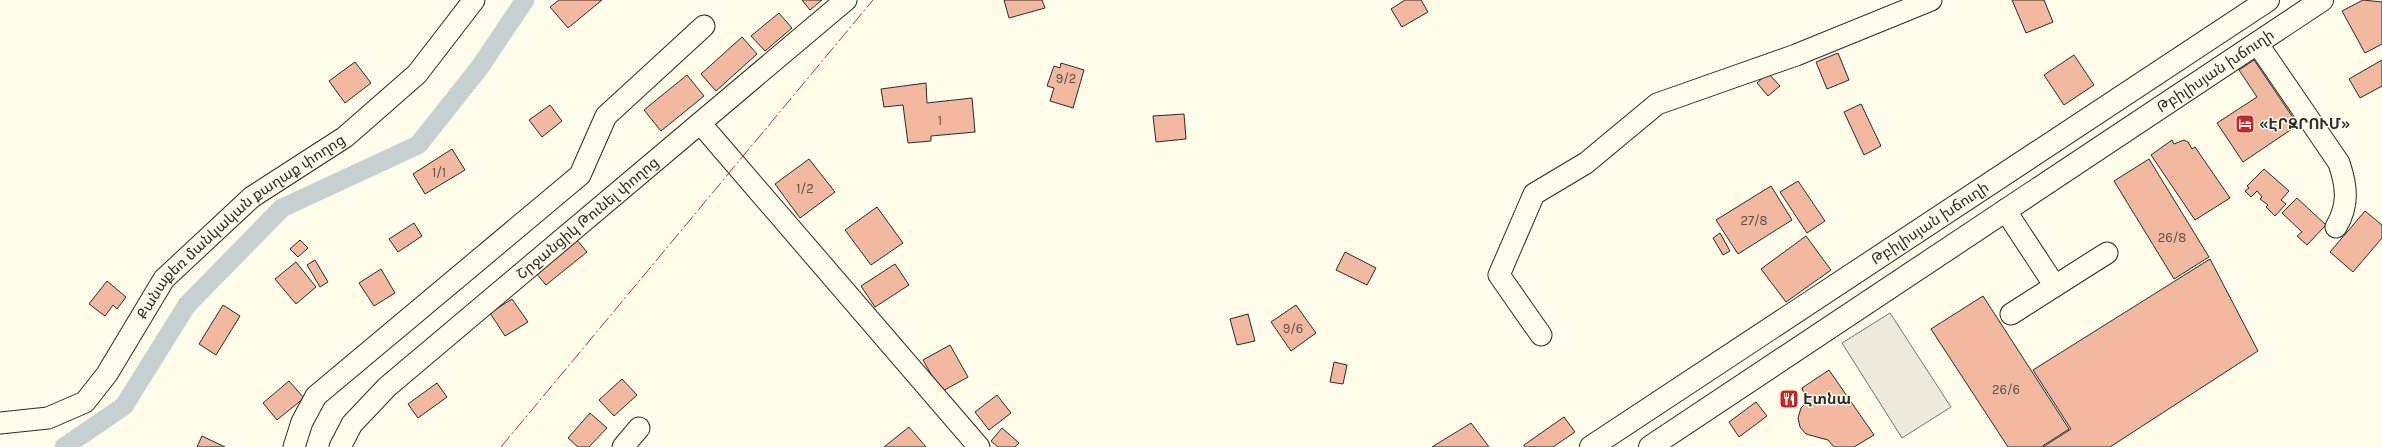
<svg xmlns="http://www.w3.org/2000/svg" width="2382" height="447" font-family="Karla,'Noto Sans Armenian',sans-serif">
<rect width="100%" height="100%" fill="#fdfbea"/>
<path fill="#eceadb" stroke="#74746e" d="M1890 313 1951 407 1902 438 1842 343Z"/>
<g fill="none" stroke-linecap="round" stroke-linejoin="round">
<path stroke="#c7d0d0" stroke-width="19" d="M64 447 124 406 187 305 282 208 418 145 480 67 525 0"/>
</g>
<g fill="#f2b8a0" stroke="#2b2b2b">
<path d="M559 0H602L568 28 550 7Z"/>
<path d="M802 0H822L810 10Z"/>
<path d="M1004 0H1042L1045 8 1009 18Z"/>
<path d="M1405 0H1421L1428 12 1402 27 1391 9Z"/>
<path d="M2012 0H2044L2053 22 2026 33Z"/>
<path d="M2363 0 2382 2V44L2365 53 2342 11Z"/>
<path d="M779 13 792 28 765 51 751 36Z"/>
<path d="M742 37 757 54 716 91 701 74Z"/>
<path d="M1838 53 1849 80 1827 89 1816 62Z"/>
<path d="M2074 55 2094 85 2064 105 2044 75Z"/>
<path d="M2254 60 2298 125 2243 162 2217 123 2257 97 2239 70Z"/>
<path d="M2382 60V86L2360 98 2349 79Z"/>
<path d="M355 62 371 83 345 103 329 81Z"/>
<path d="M1061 63 1084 70 1073 108 1050 101 1054 88 1047 86 1054 66 1060 68Z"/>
<path d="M1768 73 1780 86 1768 96 1757 83Z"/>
<path d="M687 75 704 96 661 131 644 110Z"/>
<path d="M926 83 927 103 972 98 975 132 931 136V141L908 143 903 105 884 107 881 89Z"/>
<path d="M1861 104 1881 146 1864 155 1844 112Z"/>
<path d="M550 105 562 121 542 137 529 120Z"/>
<path d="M1184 114 1186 139 1156 142 1153 116Z"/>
<path d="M2172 140 2174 144 2184 140 2188 142 2192 149 2195 147 2230 198 2195 220 2151 155Z"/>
<path d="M452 149 465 170 425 194 413 174Z"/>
<path d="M809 159 835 192 800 218 775 184Z"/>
<path d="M2149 159 2209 257 2174 279 2114 181Z"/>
<path d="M2264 169 2289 191 2281 200 2286 204 2275 216 2266 207 2268 205 2260 199 2262 197 2257 191 2251 197 2245 191 2249 188 2247 186Z"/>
<path d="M1798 181 1825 221 1807 233 1780 192Z"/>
<path d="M1771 186 1792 220 1738 254 1716 220Z"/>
<path d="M2297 198 2326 225 2307 245 2297 236 2302 232 2282 213Z"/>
<path d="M877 207 903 243 871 265 845 230Z"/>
<path d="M2365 211 2382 225V238L2353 272 2330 252Z"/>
<path d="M414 223 422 236 398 252 389 239Z"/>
<path d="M1720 233 1730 251 1723 255 1713 238Z"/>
<path d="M1806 236 1831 270 1786 302 1761 269Z"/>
<path d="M576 239 587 252 546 285 535 272Z"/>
<path d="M300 240 308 248 298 257 290 249Z"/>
<path d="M1345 252 1376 268 1367 285 1336 270Z"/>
<path d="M2210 259 2258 351 2110 447H2043L2071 429 2033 370Z"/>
<path d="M315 260 328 282 320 287 307 265Z"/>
<path d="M296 262 316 287 296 304 275 279Z"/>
<path d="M895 264 909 285 875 307 861 286Z"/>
<path d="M381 269 395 293 374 306 359 283Z"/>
<path d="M107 281 126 297 117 309 113 305 105 316 89 304Z"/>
<path d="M1983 296 2069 429 2041 447H2008L1931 329Z"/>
<path d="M512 299 528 322 505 336 490 313Z"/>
<path d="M223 305 240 316 216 355 199 344Z"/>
<path d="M1296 305 1316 333 1291 351 1271 322Z"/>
<path d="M1248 314 1255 341 1237 345 1230 319Z"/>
<path d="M950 345 968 377 941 392 923 360Z"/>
<path d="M1334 362 1347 365 1343 384 1330 382Z"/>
<path d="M1829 370 1874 435 1854 447H1834L1828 440 1806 434 1800 427 1798 418 1801 408 1807 402 1802 388Z"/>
<path d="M622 379 637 395 614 416 599 400Z"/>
<path d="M289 381 304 398 277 420 263 403Z"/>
<path d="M437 383 447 397 418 418 408 404Z"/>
<path d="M997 395 1011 413 989 430 975 412Z"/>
<path d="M1756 402 1767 416 1739 437 1729 422Z"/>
<path d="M590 413 607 428 589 447H578L568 438Z"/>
<path d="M1564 417 1575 432 1553 447H1525L1524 445Z"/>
<path d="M1471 423 1489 447H1432Z"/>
<path d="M909 427 926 447H884Z"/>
<path d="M1002 428 1019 443 1015 447H998L991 441Z"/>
<path d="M202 436 225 447H197Z"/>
</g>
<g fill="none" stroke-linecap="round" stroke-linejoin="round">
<defs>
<g id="minor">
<path d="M2257 43 2339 163C2347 187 2349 205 2336 227"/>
<path d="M700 123 979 447"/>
<path d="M2005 210 2055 286 2011 314"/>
<path d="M2055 286 2107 253"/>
<path d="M1541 335 1499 275 1534 194 1586 163 1657 104 1796 55 1931 0"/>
<path id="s1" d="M0 423 48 418 85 402 107 374 164 279 252 197 345 137 417 74 474 0"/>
<path d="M294 447 302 422 316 396 580 175 606 116 704 26"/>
<path id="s2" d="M340 447 352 424 387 387 846 0"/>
<path d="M623 447 639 428"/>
</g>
<g id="major">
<path id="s3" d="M1591 447 2268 0"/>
<path id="s4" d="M1650 447 2322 0"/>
</g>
</defs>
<use href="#minor" stroke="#2b2b2b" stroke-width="23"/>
<use href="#major" stroke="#2b2b2b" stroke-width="24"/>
<use href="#minor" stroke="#fdfbea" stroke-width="21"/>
<use href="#major" stroke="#fdfbea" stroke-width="22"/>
<path stroke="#c62828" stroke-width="1" stroke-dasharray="14 3 2 3" stroke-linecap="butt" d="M501 447 873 0"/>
</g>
<defs>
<symbol id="hotel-square" viewBox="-11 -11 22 22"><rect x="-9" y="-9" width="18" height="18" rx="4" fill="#c62828" stroke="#fdfbea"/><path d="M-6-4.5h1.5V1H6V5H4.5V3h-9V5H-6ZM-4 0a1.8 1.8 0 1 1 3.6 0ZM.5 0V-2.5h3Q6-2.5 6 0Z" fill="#fff"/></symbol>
<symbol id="restaurant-square" viewBox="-11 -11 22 22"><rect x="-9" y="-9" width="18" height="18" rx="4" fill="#c62828" stroke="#fdfbea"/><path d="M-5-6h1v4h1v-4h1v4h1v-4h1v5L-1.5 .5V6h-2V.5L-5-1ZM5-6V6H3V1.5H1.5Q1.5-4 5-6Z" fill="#fff"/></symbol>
</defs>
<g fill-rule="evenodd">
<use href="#hotel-square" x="2234" y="113" width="22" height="22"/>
<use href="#restaurant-square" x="1778" y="388" width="22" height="22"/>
</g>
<g text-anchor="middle" stroke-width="3" stroke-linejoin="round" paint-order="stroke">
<g font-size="13" fill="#5d4e48">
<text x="1066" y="83">9/2</text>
<text x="940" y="125">1</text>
<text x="439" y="177">1/1</text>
<text x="805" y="193">1/2</text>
<text x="1754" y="225">27/8</text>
<text x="2172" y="242">26/8</text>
<text x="1293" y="333">9/6</text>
<text x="2006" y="394">26/6</text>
</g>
<g font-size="15" fill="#2b2b2b" stroke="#fdfbea">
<text dy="5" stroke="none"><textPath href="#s4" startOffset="679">Թբիլիսյան խճուղի</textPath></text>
<text dy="5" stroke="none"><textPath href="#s2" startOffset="339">Շրջանցիկ Թունել փողոց</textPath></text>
<text dy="5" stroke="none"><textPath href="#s3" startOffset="406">Թբիլիսյան խճուղի</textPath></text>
<text dy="5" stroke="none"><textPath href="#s1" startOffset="327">Քանաքեռ մանկական քաղաք փողոց</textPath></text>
</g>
<g font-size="15" font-weight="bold" fill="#2b2b2b" stroke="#fdfbea" text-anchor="start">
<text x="2259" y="129">«ԷՐԶՐՈՒՄ»</text>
<text x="1803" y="404">Էտնա</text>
</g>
</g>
</svg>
